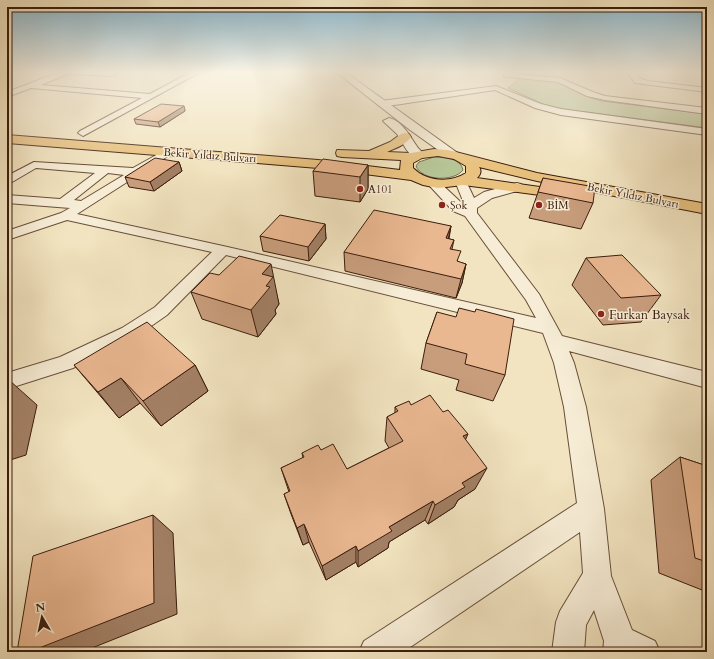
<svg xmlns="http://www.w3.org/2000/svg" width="714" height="659" font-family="Cardo,serif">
<rect width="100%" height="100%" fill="#f2e4c0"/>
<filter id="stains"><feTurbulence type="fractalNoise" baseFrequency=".005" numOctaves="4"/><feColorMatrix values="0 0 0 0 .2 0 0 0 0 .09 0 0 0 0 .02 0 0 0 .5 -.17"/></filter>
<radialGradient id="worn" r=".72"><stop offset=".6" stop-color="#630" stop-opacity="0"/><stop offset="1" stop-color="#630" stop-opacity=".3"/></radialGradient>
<g fill="#b6c596" stroke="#787152">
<path d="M532 78 554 80 591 98 602 101 707 114V128L586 112 585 114 547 106 508 88 520 79Z"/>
<path d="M434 157C443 157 461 158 463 170 454 182 422 181 416 166L419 162Z"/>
</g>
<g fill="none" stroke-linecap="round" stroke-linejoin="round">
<defs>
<g id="minor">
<path d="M60 72H113L117 74 113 76 68 74 41 85 150 94 191 72H200L83 136 78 133 80 131 142 98 31 88 7 97V92Z"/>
<path d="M627 72H635L641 79 648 81 707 88V92L635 83Z"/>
<path d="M504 73 560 78 593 92 605 96 707 108V114L605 100 587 96 558 82 507 77H504Z"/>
<path d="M496 86 541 104 561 109 707 129V135L561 115 535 108 495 90 381 107 377 104 381 101Z"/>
<path d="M167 149 172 152 171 154 77 214 223 246 536 318 526 300 465 216 453 211 427 183 429 180H437L465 206 455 181 457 179H465L474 198 484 192 517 183 521 184 523 187 521 190 492 198 477 208V213L539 294 562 336 707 372V388L569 351 574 363 586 407 604 509 611 576 632 630 655 641 660 652H603L604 641 594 610 586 625 584 652H552L556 622 560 611 583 573 580 532 403 652H359L364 641 577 503 564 407 554 363 543 333 226 255 167 315 134 338 73 368 7 389V373L60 357 122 328 155 307 212 252 67 220 7 240V231L61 213 70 208 7 203V195L60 199 95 173 36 168 7 185V176L34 162 133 168ZM108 173 124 175 81 201 74 200Z"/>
</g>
<g id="tertiary">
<path d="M336 72H345L459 154 458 157H448L410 130Z"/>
<path d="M389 118C402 121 409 135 416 145 418 149 422 151 424 155L423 158H413L406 149 397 134 383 121Z"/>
</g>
<path id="primary" d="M405 133 409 134 411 137C405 145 396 148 387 152L411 153 434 149 448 150 537 173 707 204V214L537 181 479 167C482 171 480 175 477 178L540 187 545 188 547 191 545 194 540 195 463 185 438 188 423 185 411 180 318 168 7 143V135L318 160 400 170 401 160 342 157 337 156 336 153 337 150 369 151 390 142 401 134ZM438 156 454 159 466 166V173C450 183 427 182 413 168V163L422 158Z"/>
</defs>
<use href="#minor" stroke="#694f3a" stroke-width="2"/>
<use href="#tertiary" stroke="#694f3a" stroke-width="2"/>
<use href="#primary" stroke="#3b1d0d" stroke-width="2"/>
<use href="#minor" fill="#f7edd6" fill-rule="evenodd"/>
<use href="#tertiary" fill="#f7edd6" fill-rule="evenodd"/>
<use href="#primary" fill="#e9c280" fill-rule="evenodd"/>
</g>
<g fill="#c89d7c" stroke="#3b1d0d">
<path d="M184 106 185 111 160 127 136 124 134 119Z"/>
<path d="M179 162 182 171 154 191 129 187 125 177Z"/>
<path d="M368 165V189L360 202 315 196 313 171Z"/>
<path d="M543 178 593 203 581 229 529 218Z"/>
<path d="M325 224 326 239 309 261 263 251 260 236Z"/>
<path d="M451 226 449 239 454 240 452 249 458 262 466 264 462 283 456 298 345 271 344 252Z"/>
<path d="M586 258 661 295 641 322 603 325 572 285Z"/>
<path d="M277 291 276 292 279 304 275 310 276 314 258 337 202 319 191 292Z"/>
<path d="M437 312 505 375 493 401 456 390 459 380 421 369 426 343Z"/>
<path d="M74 365H195L208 391 161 426 140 403 119 418Z"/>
<path d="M411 405 465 440 475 489 458 500 454 507 428 524 425 520 389 542 388 548 358 567 356 562 326 580 309 542 303 545 291 514 284 494 289 492 281 468 303 458 302 453 321 450 347 469 389 448 385 441 387 417 395 413V407Z"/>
<path d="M680 457 707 466V592L659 573 651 480Z"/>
</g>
<g fill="#a38065" stroke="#3b1d0d">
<path d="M184 106 185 111 160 127 158 122Z"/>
<path d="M179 162 182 171 154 191 150 182Z"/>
<path d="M368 165V189L360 202V177Z"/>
<path d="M325 224 326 239 309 261 308 247Z"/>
<path d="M451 226 447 245 446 238Z"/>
<path d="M271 264 279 304 275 310 276 314 258 337 251 310 262 274Z"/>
<path d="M466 264 462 283 456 298 461 279Z"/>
<path d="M195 365 208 391 161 426 143 401Z"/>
<path d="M121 378 140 403 119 418 98 392Z"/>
<path d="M9 380 37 405 26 455 7 461V387Z"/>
<path d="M468 434 458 457 463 436Z"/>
<path d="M487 468 475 489 458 500 454 507 428 524 435 505 462 483Z"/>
<path d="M433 501 425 520 389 542 388 548 358 567V551L389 527Z"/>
<path d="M153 515 173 533 177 614 82 652H29Z"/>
<path d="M304 524 309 542 303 545 297 528Z"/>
<path d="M356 546V562L326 580 322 566Z"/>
</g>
<g fill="#e9b790" stroke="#3b1d0d">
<path d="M161 104 184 106 158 122 134 119Z"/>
<path d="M155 158 179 162 150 182 125 177Z"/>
<path d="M323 159 368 165 360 177 313 171Z"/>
<path d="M543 178 595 187 593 203 538 192Z"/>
<path d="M374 210 451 226 446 238 454 240 450 249 461 251 457 261 466 264 461 279 344 252Z"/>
<path d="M280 215 325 224 308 247 260 236Z"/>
<path d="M622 255 661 295 621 298 586 258Z"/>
<path d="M239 256 271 264 262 274 273 277 266 286 270 287 251 310 191 292 210 273 219 275Z"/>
<path d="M459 308 475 312 476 309 514 319 505 375 465 364 467 354 426 343 437 312 456 317Z"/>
<path d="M147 322 195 365 143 401 121 378 98 392 74 365Z"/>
<path d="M7 380H9L7 387Z"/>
<path d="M430 395 443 412 448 410 468 434 463 436 487 468 462 483 465 487 435 505 433 501 389 527 392 531 358 551 356 546 322 566 304 524 297 528 284 494 290 491 281 468 304 457 302 453 318 445 321 450 333 444 347 469 403 441 387 417 398 411 395 407 409 401 411 405Z"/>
<path d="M680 457 707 466V562L695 558Z"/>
<path d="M153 515 154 603 29 652H17L33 556Z"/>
</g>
<linearGradient id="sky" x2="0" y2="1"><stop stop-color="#89b8d0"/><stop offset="0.44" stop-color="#f9f3e3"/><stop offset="1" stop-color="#f9f3e3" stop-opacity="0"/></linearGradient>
<rect width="714" height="164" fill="url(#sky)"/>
<g fill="#8f2418" stroke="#f7edd6" stroke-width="1.5">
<circle cx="360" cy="189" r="4"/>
<circle cx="442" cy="205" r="4"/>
<circle cx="539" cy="205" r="4"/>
<circle cx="601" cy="314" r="4"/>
</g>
<g text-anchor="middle" stroke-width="3" stroke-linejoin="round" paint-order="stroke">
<g font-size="11" fill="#3b1d0d" stroke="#f7edd6">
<text transform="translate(210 155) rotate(4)" y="4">Bekir Yıldız Bulvarı</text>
<text transform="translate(633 195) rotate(11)" y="4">Bekir Yıldız Bulvarı</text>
</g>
<g font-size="11" fill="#3b1d0d" stroke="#f7edd6" text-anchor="start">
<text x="368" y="193">A101</text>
<text x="450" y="209">Şok</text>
<text x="547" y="209">BİM</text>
</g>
<g font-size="13" fill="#3b1d0d" stroke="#f7edd6" text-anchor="start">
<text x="609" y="319">Furkan Baysak</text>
</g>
</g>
<rect width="714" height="659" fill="none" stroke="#f2e4c0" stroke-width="24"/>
<rect x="8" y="8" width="698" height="643" fill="none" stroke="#3b1d0d" stroke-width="2"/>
<rect x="12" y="12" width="690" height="635" fill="none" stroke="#3b1d0d"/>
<g transform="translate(42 617) rotate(351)" stroke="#f7edd6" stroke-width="3" paint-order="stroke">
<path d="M0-3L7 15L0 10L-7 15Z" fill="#3b1d0d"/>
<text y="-6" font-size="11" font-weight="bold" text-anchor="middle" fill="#3b1d0d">N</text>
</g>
<rect width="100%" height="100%" filter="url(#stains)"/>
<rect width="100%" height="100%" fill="url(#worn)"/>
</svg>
